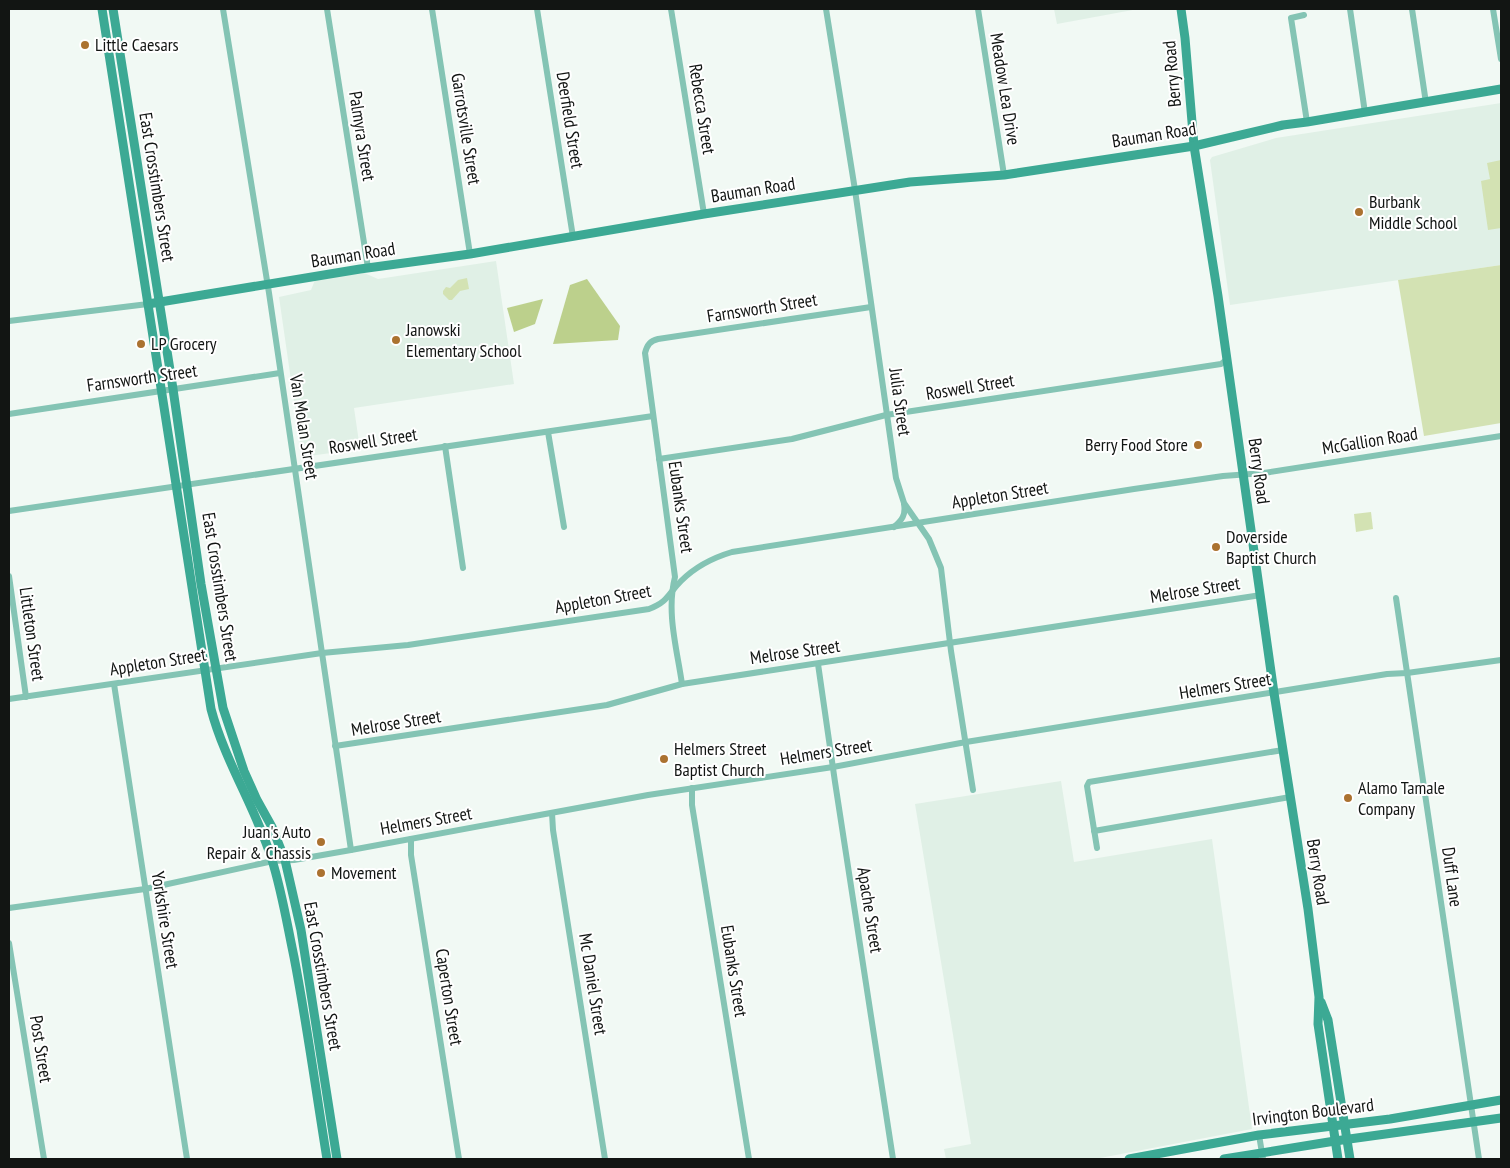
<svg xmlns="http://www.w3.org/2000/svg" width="1510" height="1168" font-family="'PT Sans Narrow',sans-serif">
<rect width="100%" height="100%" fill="#f1f9f4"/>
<g fill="#e0f0e6">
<path d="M1054 9H1138L1057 24Z"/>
<path d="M1501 103V265L1230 305 1210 160 1212 157 1276 138Z"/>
<path d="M496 261 514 384 354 408 360 449 302 457 279 297 311 290 315 280 362 272 378 279Z"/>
<path d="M1061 781 1074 862 1212 839 1252 1129 1095 1159H946L944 1149 971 1144 915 804Z"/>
</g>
<g fill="#d3e2b3">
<path d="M1501 160V228L1488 230 1481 181 1490 179 1487 163Z"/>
<path d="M1501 265V423L1424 436 1398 280Z"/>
<path d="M467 278 469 289 460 291 452 300H449L443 294V291L446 287 450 288 458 280Z"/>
<path d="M1371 512 1373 529 1356 532 1354 514Z"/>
</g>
<g fill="#bcd08c">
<path d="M587 279 620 326 618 340 553 344 570 285Z"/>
<path d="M543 299 535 324 514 332 507 308Z"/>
</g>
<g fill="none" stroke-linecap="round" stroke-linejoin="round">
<g stroke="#84c4b4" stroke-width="6">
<path d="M223 9 269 293 351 850"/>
<path d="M327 9 368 268"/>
<path d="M432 9 470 254"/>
<path d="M537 9 573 237"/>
<path d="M671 9 704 214"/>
<path d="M826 9 855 190 896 478 904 503 929 539 941 568 951 651 973 790"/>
<path d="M978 9 1004 175"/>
<path d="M1350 9 1365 113"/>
<path d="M1412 9 1426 103"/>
<path d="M1493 9 1501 59"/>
<path d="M1304 15 1291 18 1307 122"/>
<path d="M9 321 148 304"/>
<path d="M9 414 280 373"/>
<path d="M548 432 564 527"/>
<path d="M445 446 463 568"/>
<path d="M659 459 792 439 886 415 1221 364 1226 360"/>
<path d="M9 511 653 416"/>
<path d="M894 527C902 520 906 515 904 504"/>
<path d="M9 576 26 697"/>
<path d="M1396 598 1479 1159"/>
<path d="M818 664 835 782 893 1159"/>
<path d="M114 684 187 1159"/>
<path d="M682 684C677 649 666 612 675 577L645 353C647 345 650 341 658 339L871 307"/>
<path d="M9 699 322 653 408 645 649 609C668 602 668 594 681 581 696 566 712 558 732 552L1134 489 1223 476 1264 473 1501 436"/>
<path d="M335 746 607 705 682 684 1261 595"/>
<path d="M692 788V805L749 1159"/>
<path d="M552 813 553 830 605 1159"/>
<path d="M1094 831 1290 797"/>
<path d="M411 839V855L459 1159"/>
<path d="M1097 848 1087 786 1089 782 1283 750"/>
<path d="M9 908 145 889 273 861 294 860 351 850 648 795 833 767 966 742 1387 674 1407 673 1501 660"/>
<path d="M9 943 44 1159"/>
<path d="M1259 1135 1263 1159"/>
</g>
<g stroke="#3ca994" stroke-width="9">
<path d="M102 9 211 709C225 762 256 808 272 860 282 892 287 924 294 957 307 1024 316 1092 327 1159"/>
<path d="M113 9 173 389 201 584 223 708 244 771 257 800 272 827 285 860 301 930 337 1159"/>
<path d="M1181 9 1185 38 1194 146 1218 296 1274 693 1308 909 1319 997 1318 1024 1338 1159"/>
<path d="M148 304 360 269 470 254 704 214 910 182 1004 175 1194 146 1283 125 1307 122 1501 89"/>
<path d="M1321 1002 1328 1020 1350 1159"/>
<path d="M1129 1159 1259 1135 1390 1119 1501 1100"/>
<path d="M1224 1159 1335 1141 1501 1118"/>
</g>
</g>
<g fill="#ab7230" stroke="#fff" stroke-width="2">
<circle cx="85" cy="45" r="5"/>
<circle cx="1359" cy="212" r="5"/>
<circle cx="396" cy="340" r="5"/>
<circle cx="141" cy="344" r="5"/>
<circle cx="1198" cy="445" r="5"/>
<circle cx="1216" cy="547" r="5"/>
<circle cx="664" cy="759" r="5"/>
<circle cx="1348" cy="798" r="5"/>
<circle cx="321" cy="842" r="5"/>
<circle cx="321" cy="873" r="5"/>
</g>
<g text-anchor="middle" stroke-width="4" stroke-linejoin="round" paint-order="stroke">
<g font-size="18" fill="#121513" stroke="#fff" text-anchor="start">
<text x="95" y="51">Little Caesars</text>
<text x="1369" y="208">Burbank<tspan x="1369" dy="21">Middle School</tspan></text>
<text x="406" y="336">Janowski<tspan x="406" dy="21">Elementary School</tspan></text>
<text x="151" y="350">LP Grocery</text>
<text x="1188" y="451" text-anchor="end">Berry Food Store</text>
<text x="1226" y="543">Doverside<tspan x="1226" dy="21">Baptist Church</tspan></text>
<text x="674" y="755">Helmers Street<tspan x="674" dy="21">Baptist Church</tspan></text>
<text x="1358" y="794">Alamo Tamale<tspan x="1358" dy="21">Company</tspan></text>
<text x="311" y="838" text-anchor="end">Juan's Auto<tspan x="311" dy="21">Repair &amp; Chassis</tspan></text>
<text x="331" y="879">Movement</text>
</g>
<g font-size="18" fill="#121513" stroke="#fff">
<text transform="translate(1172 74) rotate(-95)" y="6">Berry Road</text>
<text transform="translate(1005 89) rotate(81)" y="6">Meadow Lea Drive</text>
<text transform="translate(702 109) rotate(81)" y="6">Rebecca Street</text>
<text transform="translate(570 120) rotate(81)" y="6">Deerfield Street</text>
<text transform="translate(466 129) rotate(81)" y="6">Garrotsville Street</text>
<text transform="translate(1154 135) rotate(-9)" y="6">Bauman Road</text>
<text transform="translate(362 136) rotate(81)" y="6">Palmyra Street</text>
<text transform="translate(157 187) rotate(81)" y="6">East Crosstimbers Street</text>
<text transform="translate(753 190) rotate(-9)" y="6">Bauman Road</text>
<text transform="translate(353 255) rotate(-9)" y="6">Bauman Road</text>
<text transform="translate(762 308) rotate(-9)" y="6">Farnsworth Street</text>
<text transform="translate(142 378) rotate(-8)" y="6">Farnsworth Street</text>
<text transform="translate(970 387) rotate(-9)" y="6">Roswell Street</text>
<text transform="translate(900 402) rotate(82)" y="6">Julia Street</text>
<text transform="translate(304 427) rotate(81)" y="6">Van Molan Street</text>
<text transform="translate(373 441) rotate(-9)" y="6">Roswell Street</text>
<text transform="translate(1370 441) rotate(-9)" y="6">McGallion Road</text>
<text transform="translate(1259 471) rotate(82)" y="6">Berry Road</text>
<text transform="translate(1000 495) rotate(-9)" y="6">Appleton Street</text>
<text transform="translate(681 507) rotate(82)" y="6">Eubanks Street</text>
<text transform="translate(220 587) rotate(81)" y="6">East Crosstimbers Street</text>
<text transform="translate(1195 590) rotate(-9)" y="6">Melrose Street</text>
<text transform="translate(603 599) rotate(-10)" y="6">Appleton Street</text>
<text transform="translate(32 634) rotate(82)" y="6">Littleton Street</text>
<text transform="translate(795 652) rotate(-8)" y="6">Melrose Street</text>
<text transform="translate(158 662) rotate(-9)" y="6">Appleton Street</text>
<text transform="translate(1225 686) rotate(-9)" y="6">Helmers Street</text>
<text transform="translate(396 723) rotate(-9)" y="6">Melrose Street</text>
<text transform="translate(826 752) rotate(-9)" y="6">Helmers Street</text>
<text transform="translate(426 821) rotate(-10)" y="6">Helmers Street</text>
<text transform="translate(1318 872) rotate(81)" y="6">Berry Road</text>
<text transform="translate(1452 877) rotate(82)" y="6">Duff Lane</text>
<text transform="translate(870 910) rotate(81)" y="6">Apache Street</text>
<text transform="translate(165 920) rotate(81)" y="6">Yorkshire Street</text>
<text transform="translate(734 971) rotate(81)" y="6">Eubanks Street</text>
<text transform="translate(323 976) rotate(80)" y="6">East Crosstimbers Street</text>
<text transform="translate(593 984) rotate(81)" y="6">Mc Daniel Street</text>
<text transform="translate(449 997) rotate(81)" y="6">Caperton Street</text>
<text transform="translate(41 1049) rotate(81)" y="6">Post Street</text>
<text transform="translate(1313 1112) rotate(-7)" y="6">Irvington Boulevard</text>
</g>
</g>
<rect width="1510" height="1168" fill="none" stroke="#121513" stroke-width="20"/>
</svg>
